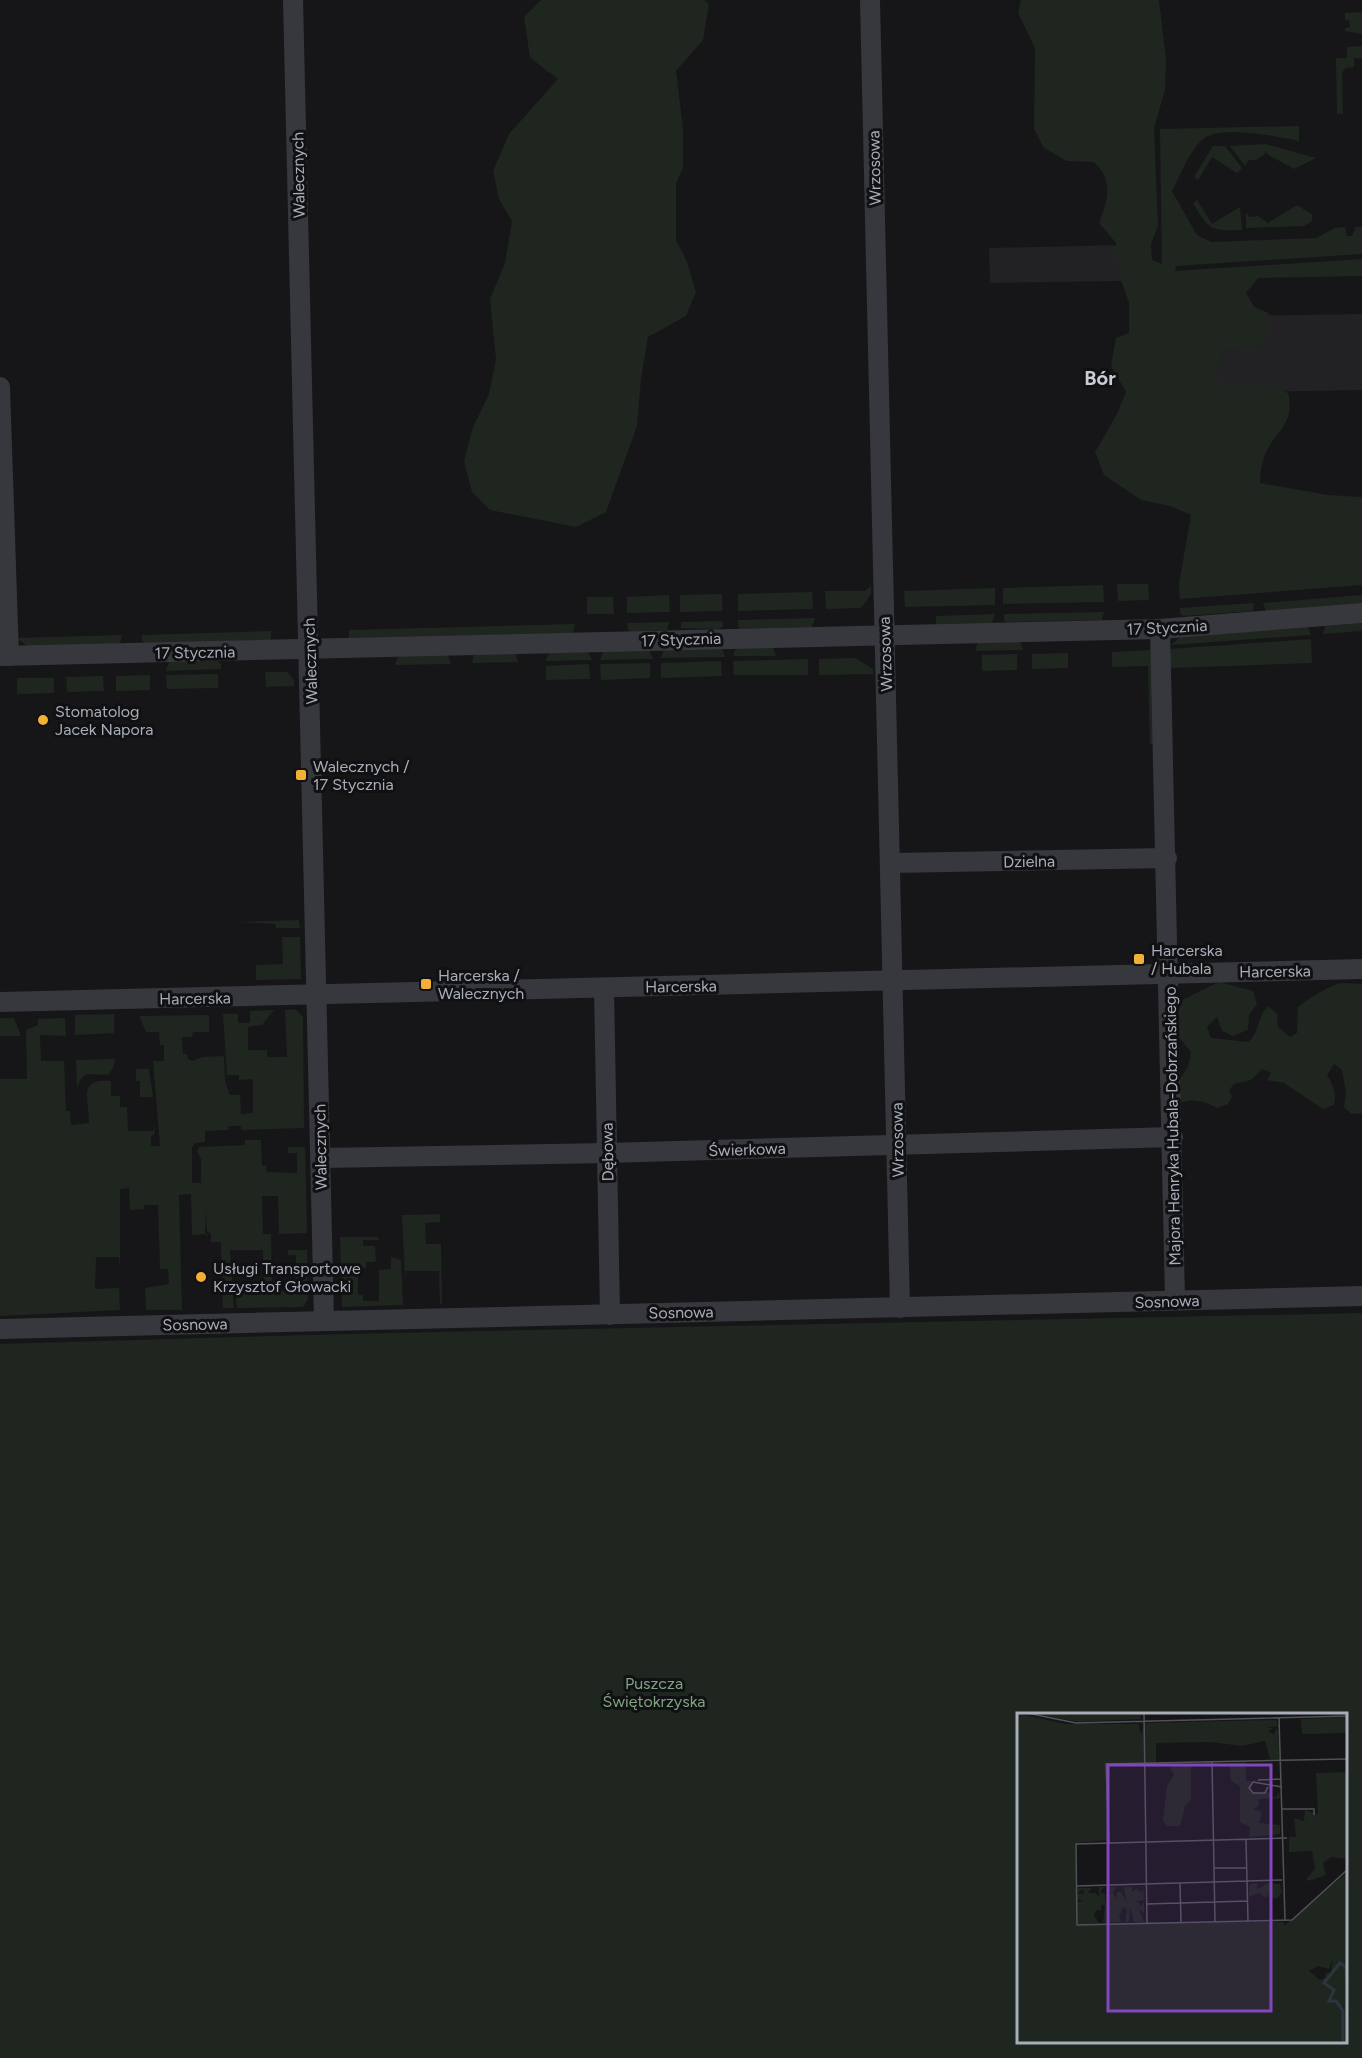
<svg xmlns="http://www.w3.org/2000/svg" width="1362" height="2058" font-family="Figtree,sans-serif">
<rect width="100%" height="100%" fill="#161618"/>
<g fill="#222225">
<path d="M1122 245 1123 281 990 283 989 248Z"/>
<path d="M1362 314V390L1165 394 1162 317Z"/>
</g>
<g fill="#1e261f" fill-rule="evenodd">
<path d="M541 0H704L709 4 703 40 676 71 683 128V168L676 184V240L687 262 696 292 686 316 648 337 641 379 637 426 606 512 576 527 490 510 472 492 464 461 473 427 489 394 496 359 490 299 505 263 512 221 499 199 493 171 509 134 558 79 530 58 524 17Z"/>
<path d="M1021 0H1159L1166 59 1165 90 1154 128 1158 226 1151 244 1152 260 1162 264 1160 129 1299 126V141C1277 136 1220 125 1203 139 1190 150 1180 176 1172 191L1197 235 1211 242 1316 238 1335 228 1345 227 1347 236H1352L1356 227H1362V254L1176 266 1175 271 1362 259V276L1258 278 1246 293 1254 307 1269 313 1264 344 1222 351 1216 367 1218 385 1236 386 1266 384 1288 393C1295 422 1279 428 1267 450 1262 461 1260 472 1260 483L1328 495 1362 497V585L1180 599 1179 584 1191 515 1170 506 1141 500 1104 475 1095 452 1117 414 1126 392 1111 366 1116 338 1129 333V303L1120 277 1116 243 1099 223C1108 199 1114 181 1094 162L1067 161 1044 148 1034 129 1035 48 1018 13Z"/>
<path d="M1362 12V34L1345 31V28L1350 27 1349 20H1345V13Z"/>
<path d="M1362 46V58H1354V67L1346 68 1342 72 1343 114H1337L1336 58H1347V47Z"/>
<path d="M1266 144 1316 158 1294 169 1267 154 1265 150V154L1256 160H1249L1245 166 1230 146Z"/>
<path d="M1213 146H1225L1242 168 1237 173 1212 157 1198 180 1194 177Z"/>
<path d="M1197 200 1212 224 1240 207 1242 230C1210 231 1209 230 1193 203Z"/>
<path d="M1297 205 1313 215 1311 222 1304 226 1246 228V212L1249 217 1258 216 1267 222 1269 226V222Z"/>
<path d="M1117 584H1148L1149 600 1118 601Z"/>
<path d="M1103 585 1104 602 1003 604V588Z"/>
<path d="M871 586V594L861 608 826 609 825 591H865Z"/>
<path d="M995 588V605L905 607 904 591Z"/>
<path d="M812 592 813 609 738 611V594Z"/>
<path d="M722 594V611L680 612V595Z"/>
<path d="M669 595 670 612 627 613V597Z"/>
<path d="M1362 595V603L1266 611 1263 603Z"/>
<path d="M587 597H613L614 614H587Z"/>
<path d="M1254 603 1253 611 1183 616 1180 614V608Z"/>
<path d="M1104 612 1102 620 1006 622 1004 620V614Z"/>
<path d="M995 614 992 623 936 624V616Z"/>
<path d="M815 618 812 627 741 629 738 626V620Z"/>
<path d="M722 621 723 626 719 629 681 628V622Z"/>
<path d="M669 622 667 630 631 632 628 629 627 623Z"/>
<path d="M1362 623V631L1323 634 1325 626Z"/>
<path d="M575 624 573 633 349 638V630Z"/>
<path d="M1308 627 1311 635 1171 645 1180 637Z"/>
<path d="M271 631V640L145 643 142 641V635Z"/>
<path d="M122 635 120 644 27 646 16 638Z"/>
<path d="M1311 639 1312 663 1171 668 1173 755 1170 753 1169 649Z"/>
<path d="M1020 641 1023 650 975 651 978 642Z"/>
<path d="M773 647 776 656H733L736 648Z"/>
<path d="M722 648 725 657 661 658 664 649Z"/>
<path d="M649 650 653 659 600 660 603 651Z"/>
<path d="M1151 650 1155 742 1150 745 1148 666 1112 667V652Z"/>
<path d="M588 652 592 660 546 661 549 653Z"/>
<path d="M515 653 518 662 472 663 474 654Z"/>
<path d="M1068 653V668L1032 669V654Z"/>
<path d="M1017 654V670L982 671V655Z"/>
<path d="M448 655 451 664 395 665 398 656Z"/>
<path d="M855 658 873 669V674L819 675V659Z"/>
<path d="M808 659V675H734L733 661Z"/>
<path d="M217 661 221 664V669L166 671 169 662Z"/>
<path d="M721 661 722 676 661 678V663Z"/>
<path d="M650 663V678L601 680 600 664Z"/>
<path d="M589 664 590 679 546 680V666Z"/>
<path d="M265 672H287L294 680V686L266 687Z"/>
<path d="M218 674V688L167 689 166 675Z"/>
<path d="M150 675V690L116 691V676Z"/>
<path d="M103 676 104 691 67 692 66 677Z"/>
<path d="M17 678H54V693L17 694Z"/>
<path d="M299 920 300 928H276L275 924 238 922Z"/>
<path d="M282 937H300L301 979 256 980V965L283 964Z"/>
<path d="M1219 982 1253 991 1257 1004 1249 1015 1248 1030 1233 1036 1222 1031 1217 1017 1207 1027 1211 1038 1249 1042C1260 1030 1257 1017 1268 1006L1277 1014 1278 1027 1290 1037 1297 1033 1298 1007C1306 1000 1328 987 1337 984 1344 982 1355 984 1362 984V1113L1351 1114 1344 1107 1346 1093 1342 1070 1334 1064 1327 1075C1333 1085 1337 1093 1334 1105L1323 1109 1284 1083 1267 1080 1271 1073 1262 1069 1251 1080 1234 1084 1229 1090 1232 1097 1228 1104 1217 1108C1206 1102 1191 1097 1180 1104L1179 1080 1188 1067 1191 1052 1177 1035 1180 1001Z"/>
<path d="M295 1009 303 1017 304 1128 241 1130V1126H229L228 1130 205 1131V1142L195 1143 192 1148V1183H201V1159L197 1151 199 1147 245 1145V1140H261L262 1165 266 1166 267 1172 297 1173V1153H288V1147H305L307 1233 279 1234 278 1196H262L263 1234H271L272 1291H287L288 1283H296V1255H288V1250H307L308 1299 303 1307 237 1308 234 1285 264 1284 263 1250H230L234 1308H223L221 1242H211V1234L207 1231 206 1211 205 1232 209 1237 205 1234 192 1235 191 1194 179 1195 182 1310H146L145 1288 169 1284 168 1269H160L158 1205H144V1209L130 1210 129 1188 120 1189V1269L119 1257H96L95 1289 119 1288 120 1310 0 1316V1079H27L26 1030 38 1025V1019L65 1018 66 1036 40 1035 41 1061H64L66 1111H70L71 1125 89 1123C89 1098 77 1078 111 1081V1096H120V1107H127L128 1131H153L155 1126 154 1135H151V1146H160L153 1061H164V1045H160L159 1032H146L139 1016 209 1015V1032H193L192 1037H182L183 1054H187L188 1059 192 1061 203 1057 224 1056 225 1081 230 1095H240L241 1114 253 1113V1079L239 1080V1075H227L223 1014H238V1023H250V1011L274 1010 262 1025 248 1027V1050H267V1057H287L285 1010Z"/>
<path d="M114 1014V1033L75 1035V1015Z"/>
<path d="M0 1018H14L21 1036H0Z"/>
<path d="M115 1059 113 1068 108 1075 86 1074 80 1080 77 1088 76 1060Z"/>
<path d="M136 1069H149L153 1097H140V1081H136Z"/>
<path d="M440 1214V1222L425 1223 426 1244H441L442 1304H440L439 1271H406L405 1277 402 1215Z"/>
<path d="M340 1237H378V1240H363V1246H375L376 1262H366V1268L341 1269Z"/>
<path d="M391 1257 401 1260 403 1305 342 1307 341 1272H358V1295H363V1301H379V1270L391 1269Z"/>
<path d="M1362 1313V2058H0V1344L342 1334ZM1018 1714H1346V2042H1018Z"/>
</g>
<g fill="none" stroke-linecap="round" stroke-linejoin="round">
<g stroke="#37383d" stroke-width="20">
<path d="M293 0 324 1321"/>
<path d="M870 0 900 1308"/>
<path d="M0 387 9 656"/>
<path d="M1160 629 1175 1300"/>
<path d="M0 656 1160 629 1362 613"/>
<path d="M892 863 1167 858"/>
<path d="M604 988 610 1315"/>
<path d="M0 1002 1362 969"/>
<path d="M321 1158 607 1153 1173 1137"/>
<path d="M0 1329 1362 1296"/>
</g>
</g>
<g fill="#f2b134" stroke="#111113" stroke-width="2">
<circle cx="43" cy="720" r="6"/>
<rect x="295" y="769" width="12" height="12" rx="3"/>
<rect x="1133" y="953" width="12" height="12" rx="3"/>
<rect x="420" y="978" width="12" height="12" rx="3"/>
<circle cx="201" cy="1277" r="6"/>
</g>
<g text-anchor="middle" stroke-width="6" stroke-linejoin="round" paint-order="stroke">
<g font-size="16" fill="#a8adb8" stroke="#111113">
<text transform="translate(874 168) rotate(-91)" y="6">Wrzosowa</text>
<text transform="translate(298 175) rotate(-91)" y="6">Walecznych</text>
<text transform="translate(1167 627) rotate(-3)" y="6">17 Stycznia</text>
<text transform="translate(681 639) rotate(-2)" y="6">17 Stycznia</text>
<text transform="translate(195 652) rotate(-1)" y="6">17 Stycznia</text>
<text transform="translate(885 654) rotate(-92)" y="6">Wrzosowa</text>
<text transform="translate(310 661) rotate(-92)" y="6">Walecznych</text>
<text transform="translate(1029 861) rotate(-1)" y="6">Dzielna</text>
<text transform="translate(1275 971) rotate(-1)" y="6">Harcerska</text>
<text transform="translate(681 986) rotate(-1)" y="6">Harcerska</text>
<text transform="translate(195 998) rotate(-1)" y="6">Harcerska</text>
<text transform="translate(1172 1126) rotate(-91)" y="6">Majora Henryka Hubala-Dobrzańskiego</text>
<text transform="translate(897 1140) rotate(-91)" y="6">Wrzosowa</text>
<text transform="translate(320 1147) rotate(-91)" y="6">Walecznych</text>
<text transform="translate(747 1149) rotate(-2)" y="6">Świerkowa</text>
<text transform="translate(607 1152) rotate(-91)" y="6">Dębowa</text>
<text transform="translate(1167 1301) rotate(-2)" y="6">Sosnowa</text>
<text transform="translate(681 1312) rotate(-1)" y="6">Sosnowa</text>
<text transform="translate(195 1324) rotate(-1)" y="6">Sosnowa</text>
</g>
<g font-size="16" fill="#a8adb8" stroke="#111113" text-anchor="start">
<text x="55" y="717">Stomatolog<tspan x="55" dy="18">Jacek Napora</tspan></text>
<text x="313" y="772">Walecznych /<tspan x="313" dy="18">17 Stycznia</tspan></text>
<text x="1151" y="956">Harcerska<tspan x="1151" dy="18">/ Hubala</tspan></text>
<text x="438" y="981">Harcerska /<tspan x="438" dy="18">Walecznych</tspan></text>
<text x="213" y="1274">Usługi Transportowe<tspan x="213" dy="18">Krzysztof Głowacki</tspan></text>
</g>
<g font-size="16" fill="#7fa381" stroke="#111113">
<text x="654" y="1689">Puszcza<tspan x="654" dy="18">Świętokrzyska</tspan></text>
</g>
<g font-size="20" font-weight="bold" fill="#c9ccd4" stroke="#111113">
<text x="1100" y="385">Bór</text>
</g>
</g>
<g transform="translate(1017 1713)">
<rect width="330" height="330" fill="#161618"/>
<path d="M0 0 48 11H121L124 21 128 10 259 7 261 13 249 15H256L251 19 257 21 259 16 261 17 262 46H253L248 28 225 33 193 29 139 30V50L89 51 91 127 58 130 61 189 66 188 61 186V181L67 180 66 176 61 180V175H75L71 180H79L82 185V174H87L83 179 88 181 89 191V181H94L89 174H99L96 179 99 187 100 179H104L109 188 107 174H116L114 179 124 173 120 177 125 179 126 173 127 187 115 189H122L123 193 127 189V200L122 196 127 209H117L113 195 112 209H108L110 197 106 194 102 204 105 209 86 210 88 192H84V204V197H79L77 203 82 210 266 209 268 212 330 159V330H0ZM316 245 314 259 309 260 308 265 303 267 292 258 301 253 312 256ZM16 0H125L123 6 62 9ZM330 4V20L285 21 284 6ZM229 49V68L246 67 234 69V80L254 79V84H259L262 79 263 85 241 86 242 93 236 96 245 99 242 110 263 112V121L232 124 233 114 223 109V73L214 68 213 54V50ZM174 51V87L168 93 163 113H149L146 107 150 73 157 62 153 54ZM330 59V146L314 144 306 150 309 162 292 168 289 166 298 156 295 138 272 139V124H279L277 105 287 108 288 97 301 101 299 60ZM237 170 241 171 239 177 251 170 263 171 265 179 261 185H252L250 180 249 185 242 180 232 184V172Z" fill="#1e261f" fill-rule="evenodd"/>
<path fill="none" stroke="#2c353c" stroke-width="3" d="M326 330V298L319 288H312L317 277 307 270 323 250 329 254 330 268"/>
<path fill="none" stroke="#505258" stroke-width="1.5" d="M10 0 59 10 330 3M127 0 130 210M262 5 268 207M195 49 198 209M241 67 264 66M251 74 248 80H236L232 75 236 69 265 74M265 96H297V102M270 125 59 131 60 212 275 207 330 157M229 127 231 208M92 131 89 51 330 46M197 155H230M163 170 164 209M60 173 265 167M129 191 231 188"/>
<path fill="#8446be" fill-opacity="0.15" stroke="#8446be" stroke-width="3" d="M91 52H254V298H91Z"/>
<rect width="330" height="330" fill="none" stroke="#a8adb8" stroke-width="3"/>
</g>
</svg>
